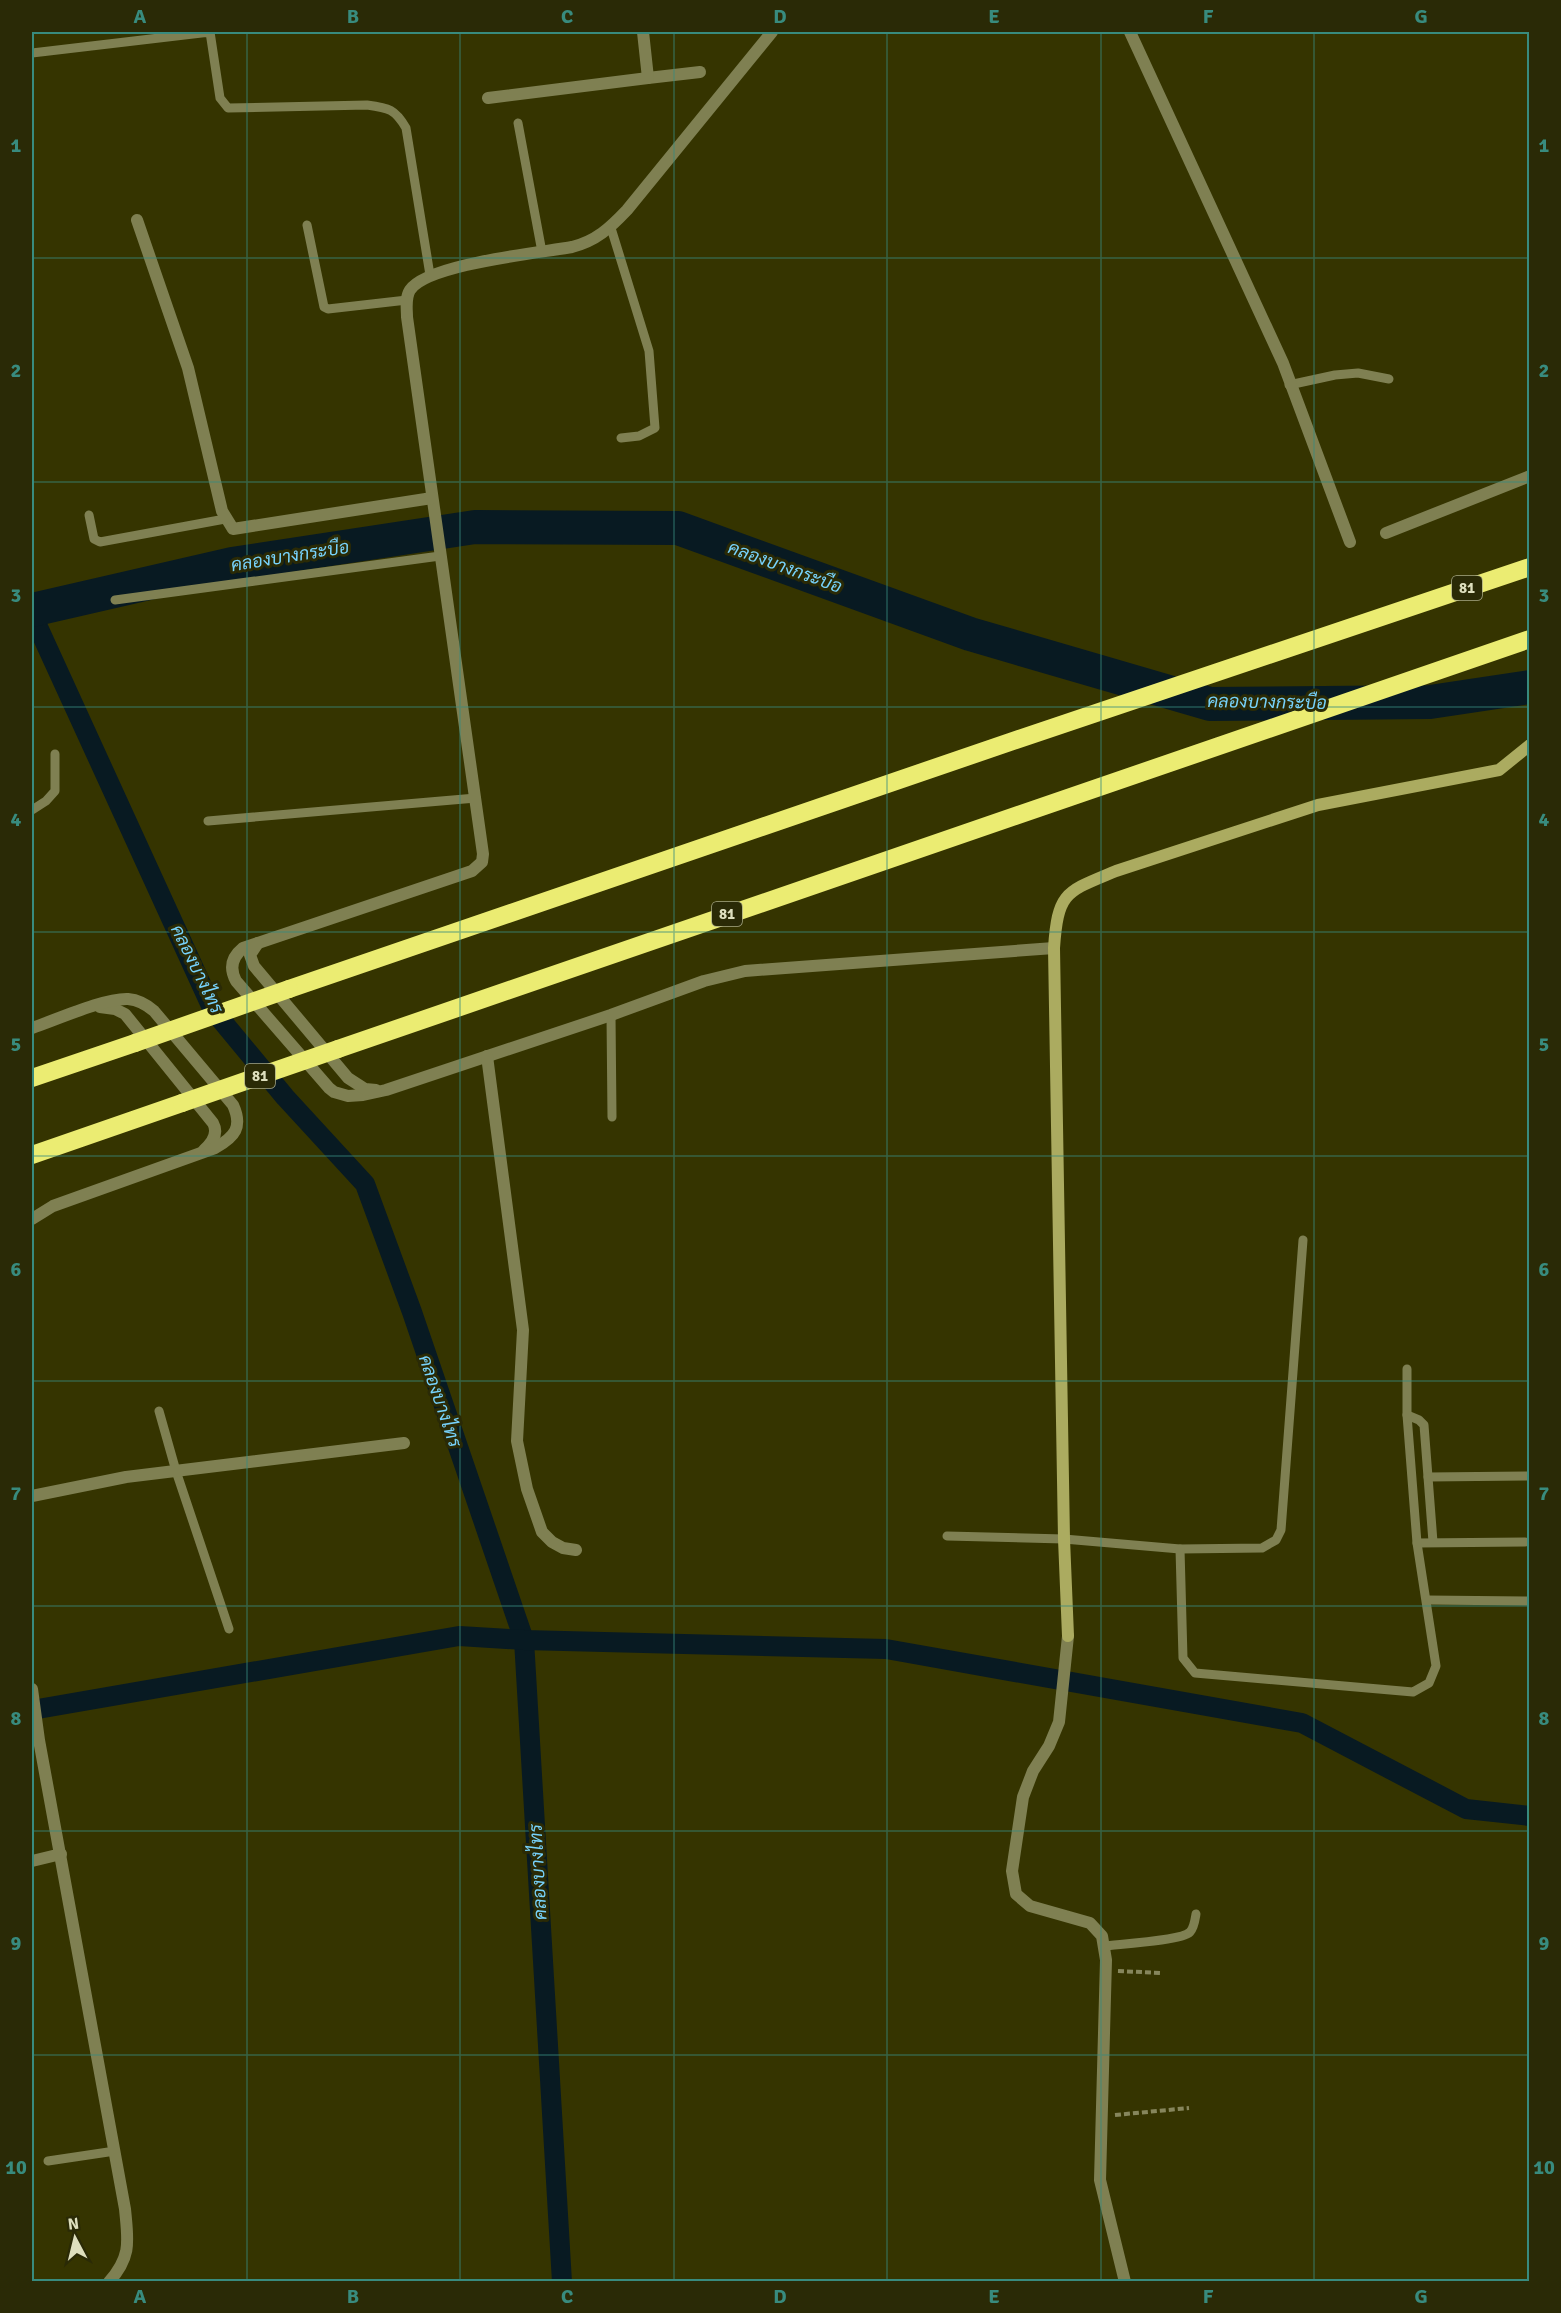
<svg xmlns="http://www.w3.org/2000/svg" width="1561" height="2313" font-family="Signika,Sarabun,sans-serif">
<rect width="100%" height="100%" fill="#353400"/>
<g fill="none" stroke-linecap="round" stroke-linejoin="round">
<g stroke="#081a22" stroke-width="20">
<path d="M32 614 213 1010 285 1097 365 1184 412 1312 524 1640 562 2282"/>
<path d="M32 1710 459 1636 524 1640 886 1649 1302 1723 1466 1809 1530 1816"/>
</g>
<path stroke="#081a22" stroke-width="34" d="M32 610 232 564 475 527 678 528 970 634 1210 704 1430 702 1530 687"/>
<g stroke="#86865c" stroke-width="4" stroke-dasharray="6 3" stroke-linecap="butt">
<path d="M1118 1971 1162 1973"/>
<path d="M1115 2115 1189 2108"/>
</g>
<g stroke="#7f8052" stroke-width="9">
<path d="M32 53 210 32 220 98 228 108 367 105C389 108 395 109 406 128L430 275"/>
<path d="M518 123 542 252"/>
<path d="M307 225 324 307 328 309 407 300"/>
<path d="M611 228 649 351 655 428 639 436 621 438"/>
<path d="M1289 385 1335 375 1358 373 1389 379"/>
<path d="M89 515 94 539 100 542 225 519"/>
<path d="M115 600 440 556"/>
<path d="M32 810 46 801 55 791V754"/>
<path d="M208 821 476 798"/>
<path d="M611 1015 612 1117"/>
<path d="M159 1411 176 1471 229 1629"/>
<path d="M1407 1415 1419 1420 1424 1425 1433 1542"/>
<path d="M1428 1477 1530 1476"/>
<path d="M947 1536 1064 1539 1180 1549 1262 1548 1276 1540 1281 1530 1303 1240"/>
<path d="M1417 1543 1525 1542"/>
<path d="M1180 1549 1183 1658 1195 1673 1413 1692 1429 1683 1436 1666 1417 1543 1407 1415V1369"/>
<path d="M1427 1600 1530 1601"/>
<path d="M1104 1946C1119 1944 1181 1941 1190 1932 1194 1928 1195 1920 1196 1914"/>
<path d="M48 2161 115 2151"/>
</g>
<g stroke="#7f8052" stroke-width="12">
<path d="M772 32 627 210C610 228 596 241 572 247 539 253 427 264 410 290 405 298 407 309 407 317L483 854 482 862 472 871 243 948C232 957 229 968 236 981L329 1088 334 1092 348 1096 363 1095 386 1090 611 1015 704 981 745 971 1054 948"/>
<path d="M1130 32 1283 363 1350 542"/>
<path d="M648 78 700 72"/>
<path d="M488 98 648 78 643 32"/>
<path d="M137 220 188 368 222 511 233 529 432 498"/>
<path d="M1386 533 1530 476"/>
<path d="M258 943 250 955 254 966 348 1078 365 1089 376 1090"/>
<path d="M100 1007 115 1009 125 1014 213 1123C219 1134 212 1143 204 1150"/>
<path d="M32 1028C56 1020 104 998 128 999 139 1000 146 1004 154 1011L233 1105C243 1127 235 1137 215 1148L53 1206 32 1219"/>
<path d="M487 1056 523 1330 517 1441 527 1489 542 1532 552 1542 563 1548 576 1550"/>
<path d="M32 1496 126 1477 404 1443"/>
<path d="M1068 1636 1059 1722 1049 1746 1033 1771 1023 1797 1012 1871 1016 1894 1030 1906 1090 1923 1102 1936 1106 1960 1100 2180 1125 2282"/>
<path d="M32 1689 39 1740 125 2209C128 2241 132 2256 109 2282"/>
<path d="M32 1861 61 1854"/>
</g>
<path stroke="#abab60" stroke-width="12" d="M1068 1636 1064 1539 1054 948C1058 891 1066 892 1116 871L1318 805 1499 770 1530 745"/>
<g stroke="#ebec72" stroke-width="18">
<path d="M289 989 1010 742 1530 567"/>
<path d="M338 1049 1530 639"/>
<path d="M32 1078 135 1043"/>
<path d="M32 1155 182 1103"/>
</g>
<g stroke="#ebec72" stroke-width="18">
<path d="M135 1043 289 989"/>
<path d="M182 1103 338 1049"/>
</g>
</g>
<path fill="none" stroke="#388b7e" stroke-width="1.5" stroke-opacity="0.55" d="M247 32V2282M460 32V2282M674 32V2282M887 32V2282M1101 32V2282M1314 32V2282M32 258H1530M32 482H1530M32 707H1530M32 932H1530M32 1156H1530M32 1381H1530M32 1606H1530M32 1831H1530M32 2055H1530"/>
<g text-anchor="middle" stroke-width="6" stroke-linejoin="round" paint-order="stroke">
<g fill="#2a2a06" stroke="#a8a987" stroke-width="1.5">
<rect x="1452" y="576" width="30" height="24" rx="4.5"/>
<rect x="712" y="902" width="30" height="24" rx="4.5"/>
<rect x="245" y="1064" width="30" height="24" rx="4.5"/>
</g>
<g font-size="15" font-weight="bold" fill="#dedfbe">
<text x="1467" y="593">81</text>
<text x="727" y="919">81</text>
<text x="260" y="1081">81</text>
</g>
<g font-size="18" font-style="italic" fill="#77d2fb" stroke="#2a2a06">
<text transform="translate(290 556) rotate(-9)" y="6">คลองบางกระบือ</text>
<text transform="translate(785 567) rotate(20)" y="6">คลองบางกระบือ</text>
<text transform="translate(1267 702) rotate(1)" y="6">คลองบางกระบือ</text>
<text transform="translate(197 969) rotate(64)" y="6">คลองบางไทร</text>
<text transform="translate(440 1401) rotate(71)" y="6">คลองบางไทร</text>
<text transform="translate(538 1872) rotate(-93)" y="6">คลองบางไทร</text>
</g>
</g>
<rect width="1561" height="2313" fill="none" stroke="#2a2a06" stroke-width="66"/>
<g transform="translate(75 2238) rotate(353)" stroke="#2a2a06" stroke-width="4.5" paint-order="stroke">
<path d="M0-4.5L10 22L0 15L-10 22Z" fill="#dedfbe"/>
<text y="-9" font-size="16" font-weight="bold" text-anchor="middle" fill="#dedfbe">N</text>
</g>
<rect x="33" y="33" width="1495" height="2247" fill="none" stroke="#388b7e" stroke-width="2"/>
<g font-size="20" text-anchor="middle" font-weight="bold" fill="#388b7e">
<text x="140" y="23">A</text>
<text x="353" y="23">B</text>
<text x="567" y="23">C</text>
<text x="780" y="23">D</text>
<text x="994" y="23">E</text>
<text x="1208" y="23">F</text>
<text x="1421" y="23">G</text>
<text x="16" y="152">1</text>
<text x="1544" y="152">1</text>
<text x="16" y="377">2</text>
<text x="1544" y="377">2</text>
<text x="16" y="602">3</text>
<text x="1544" y="602">3</text>
<text x="16" y="826">4</text>
<text x="1544" y="826">4</text>
<text x="16" y="1051">5</text>
<text x="1544" y="1051">5</text>
<text x="16" y="1276">6</text>
<text x="1544" y="1276">6</text>
<text x="16" y="1500">7</text>
<text x="1544" y="1500">7</text>
<text x="16" y="1725">8</text>
<text x="1544" y="1725">8</text>
<text x="16" y="1950">9</text>
<text x="1544" y="1950">9</text>
<text x="16" y="2174">10</text>
<text x="1544" y="2174">10</text>
<text x="140" y="2303">A</text>
<text x="353" y="2303">B</text>
<text x="567" y="2303">C</text>
<text x="780" y="2303">D</text>
<text x="994" y="2303">E</text>
<text x="1208" y="2303">F</text>
<text x="1421" y="2303">G</text>
</g>
</svg>
